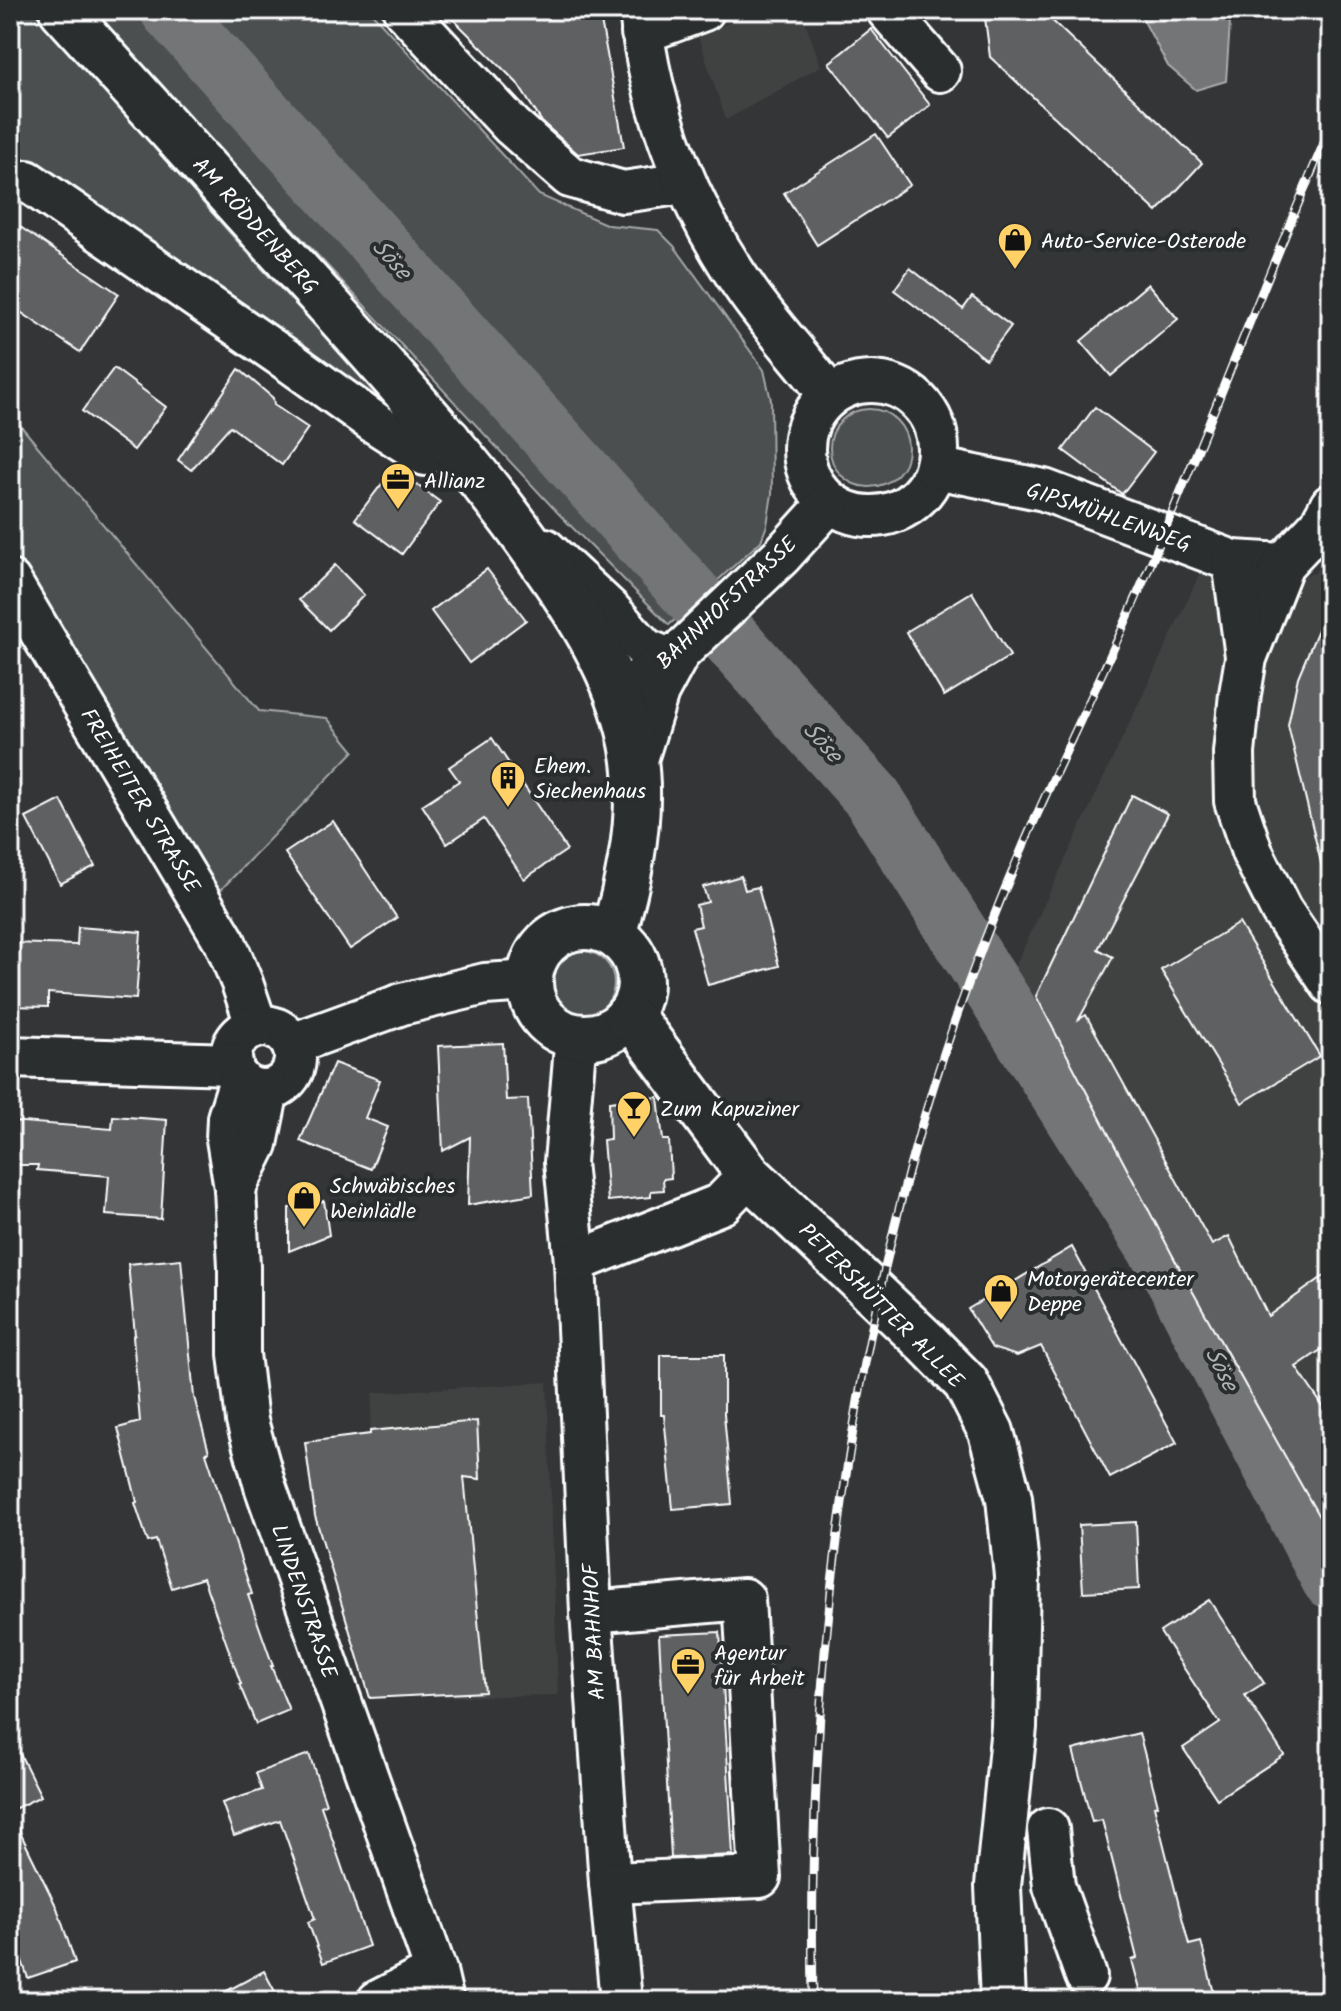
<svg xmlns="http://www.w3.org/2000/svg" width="1341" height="2011" font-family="Kalam,sans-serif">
<rect width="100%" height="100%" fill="#333536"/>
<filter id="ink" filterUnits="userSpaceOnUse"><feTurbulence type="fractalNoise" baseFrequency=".0125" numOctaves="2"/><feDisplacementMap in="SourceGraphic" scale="16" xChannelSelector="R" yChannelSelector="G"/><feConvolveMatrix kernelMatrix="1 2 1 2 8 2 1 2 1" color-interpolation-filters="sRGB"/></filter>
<g filter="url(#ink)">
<g fill="#404243">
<path d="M760 10H801L821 66 726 120 698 36Z"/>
<path d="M1331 545V1539L1175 1260 1009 979 1203 567 1256 584 1315 573Z"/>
<path d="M547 1382 558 1695 443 1697 377 1518 370 1431 373 1393Z"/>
</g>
<g fill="#4c4f50" stroke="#a6a7a8" stroke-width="2">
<path d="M10 10H36C117 102 197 200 281 289 327 338 368 373 404 431L303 350 10 155Z"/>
<path d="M89 10H369L539 195 608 225 658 230 674 246 764 370 771 400 772 494 767 525 761 541 669 625 558 513Z"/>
<circle cx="869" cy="448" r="39"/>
<path d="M10 413 259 711 327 718 354 751 214 897 10 561Z"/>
<circle cx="582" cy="983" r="32"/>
</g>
<path fill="#737576" stroke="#abacad" stroke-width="2" d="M1138 10H1225L1230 23 1226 81 1196 90 1168 66Z"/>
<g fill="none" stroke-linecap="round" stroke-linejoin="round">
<path stroke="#737576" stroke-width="60" d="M170 10 873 798 1170 1269 1331 1579"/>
</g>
<g fill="#5f6162" stroke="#fff" stroke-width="2">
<path d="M444 10H599L624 147 578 154 542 122 517 83Z"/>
<path d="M984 10H1041L1202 163 1157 212 990 57Z"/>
<path d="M871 29 930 105 888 138 829 63Z"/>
<path d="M876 134 910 185 817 245 784 193Z"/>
<path d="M10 220 119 294 80 352 10 305Z"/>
<path d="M910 268 963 309 972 297 1011 326 986 359 894 290Z"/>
<path d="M1148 284 1178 319 1111 376 1081 341Z"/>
<path d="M114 368 166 407 134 450 82 411Z"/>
<path d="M239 369 273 398 274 405 308 428 282 465 230 426 191 470 178 460Z"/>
<path d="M1095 407 1154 452 1122 494 1063 450Z"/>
<path d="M394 468 440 502 402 554 355 519Z"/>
<path d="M335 565 364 595 329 630 299 600Z"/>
<path d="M487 569 526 620 469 663 431 611Z"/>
<path d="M972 592 1010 656 944 696 906 632Z"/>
<path d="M1331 599V866L1322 867 1288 725 1298 677Z"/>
<path d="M492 738 567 850 524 879 484 819 447 844 422 805 459 781 449 767Z"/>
<path d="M1132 795 1168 814 1098 949 1113 957 1079 1019 1086 1015 1212 1245 1229 1236 1268 1316 1331 1271V1343L1296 1367 1331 1418V1538L1175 1260 1036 996Z"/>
<path d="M61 800 95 866 60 884 26 818Z"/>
<path d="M333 821 397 918 350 949 285 853Z"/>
<path d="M741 876 745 890 758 887 779 966 708 985 692 928 701 926 696 905 708 902 703 887Z"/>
<path d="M1239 923 1320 1056 1242 1103 1161 970Z"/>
<path d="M78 927 141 932 136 999 48 993V1007L10 1006V943L77 945Z"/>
<path d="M503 1043 506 1100 528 1099 533 1194 468 1205 470 1137 443 1151 438 1046Z"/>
<path d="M334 1063 380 1080 365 1118 388 1127 371 1169 300 1141Z"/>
<path d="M658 1097 663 1140H669L671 1178 663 1179 664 1190 651 1191V1197L608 1201 603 1140 610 1139 609 1102Z"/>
<path d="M113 1116 167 1120 161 1219 106 1215 109 1176 37 1170 38 1165H10V1121L112 1129Z"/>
<path d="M324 1201 329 1235 289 1251V1208Z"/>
<path d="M1072 1247 1177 1443 1110 1478 1041 1346 1017 1356 992 1348 968 1309Z"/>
<path d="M181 1259 194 1397 209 1452 206 1453 252 1594 248 1595 273 1666H271L289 1710 256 1724 239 1684H241L203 1578 172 1588 156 1540 148 1542 135 1503 137 1502 118 1428 140 1422 133 1336 135 1335 128 1264Z"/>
<path d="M661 1355H724V1414L732 1504 673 1509 664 1415H661Z"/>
<path d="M477 1421 480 1479 464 1477 485 1692 370 1698 315 1516 305 1442 370 1434V1431Z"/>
<path d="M1136 1522 1139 1589 1083 1592 1079 1525Z"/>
<path d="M1209 1600 1264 1683 1245 1695 1284 1755 1217 1799 1183 1748 1220 1723 1160 1632Z"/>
<path d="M720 1632 733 1855 671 1858 659 1635Z"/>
<path d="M1139 1733 1158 1805 1154 1806 1189 1945 1201 1942 1216 2001H1143L1132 1960 1137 1958 1102 1820 1092 1822 1073 1750Z"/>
<path d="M10 1734 41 1796 10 1811Z"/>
<path d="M309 1754 326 1804 321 1806 369 1946 323 1963 308 1922 315 1919 280 1820 234 1836 222 1803 262 1790 256 1773Z"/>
<path d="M10 1812 57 1908 75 1962 28 1978 10 1926Z"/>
<path d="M264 1971 280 2001H208Z"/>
</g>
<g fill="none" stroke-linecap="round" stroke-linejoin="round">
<defs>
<g id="minor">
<path d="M404 10 512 126 570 177 623 192 685 183"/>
<path d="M640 10C650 112 690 211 749 294 774 329 804 361 830 396"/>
<path d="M887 10 940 71"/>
<path d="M642 33 704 10"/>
<path d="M27 181 293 364 375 423 425 455 450 439"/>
<circle cx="871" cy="449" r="67"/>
<path d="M936 468 1044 490 1233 561 1283 564"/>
<path d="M1331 505 1320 525 1283 564 1246 658 1240 694 1234 753 1235 801 1252 852 1281 910 1331 984"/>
<path d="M545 549 608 608 645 649 669 659"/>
<path d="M1233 561 1246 656"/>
<path d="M10 581 225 942 242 983 257 1027"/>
<path d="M617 695 681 651 781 556 830 502"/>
<path d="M635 766 658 692 678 655"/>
<circle cx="263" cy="1058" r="32"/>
<path d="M576 1036 565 1162 575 1262 591 1612 610 1883 621 2001"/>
<path d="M292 1044 402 1004 485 984 529 981"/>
<path d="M10 1057 232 1064"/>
<path d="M240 1080 228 1118 227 1139 235 1188 239 1267V1354L247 1421 265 1486 436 1971 443 2001"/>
<path d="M235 1188 257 1144 268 1090"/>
<path d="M575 1262 721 1204 749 1175"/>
<path d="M591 1612 744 1599 760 1877 610 1883"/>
<path d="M1048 1829 1054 1886 1086 1976"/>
<path d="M378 2001 436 1971"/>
</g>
<g id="major">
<path d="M62 10C150 107 237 204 325 301 399 384 474 465 538 556 578 612 618 674 632 743 645 804 631 875 613 934"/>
<circle cx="585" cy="982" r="55"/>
<path d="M627 1017 640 1028 749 1175 926 1342 966 1383 991 1432 1009 1498 1017 1576 1014 1727 998 1886 1003 2001"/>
</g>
</defs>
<use href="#minor" stroke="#fff" stroke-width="46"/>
<use href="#major" stroke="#fff" stroke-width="50"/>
<use href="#minor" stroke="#2a2d2e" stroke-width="40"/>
<use href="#major" stroke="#2a2d2e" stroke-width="44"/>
<defs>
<path id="rail" d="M813 2001C808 1721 837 1440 909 1170 939 1059 978 950 1024 844 1066 747 1114 653 1154 556 1214 414 1269 269 1331 127"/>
</defs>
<use href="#rail" stroke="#fff" stroke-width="9"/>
<use href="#rail" stroke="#2a2d2e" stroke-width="6" stroke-dasharray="18" stroke-linecap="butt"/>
</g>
</g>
<defs>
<symbol id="shop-pin" viewBox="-11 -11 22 30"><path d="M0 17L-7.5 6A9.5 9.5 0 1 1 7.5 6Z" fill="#ffd166" stroke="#2a2d2e"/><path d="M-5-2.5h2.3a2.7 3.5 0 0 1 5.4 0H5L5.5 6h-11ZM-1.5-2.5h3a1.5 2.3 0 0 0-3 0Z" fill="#111"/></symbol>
<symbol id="office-pin" viewBox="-11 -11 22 30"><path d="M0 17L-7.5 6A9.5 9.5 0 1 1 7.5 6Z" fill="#ffd166" stroke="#2a2d2e"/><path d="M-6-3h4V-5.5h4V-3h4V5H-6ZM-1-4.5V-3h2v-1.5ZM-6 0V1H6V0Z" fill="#111"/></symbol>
<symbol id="building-pin" viewBox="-11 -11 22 30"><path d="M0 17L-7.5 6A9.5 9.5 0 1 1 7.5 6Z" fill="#ffd166" stroke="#2a2d2e"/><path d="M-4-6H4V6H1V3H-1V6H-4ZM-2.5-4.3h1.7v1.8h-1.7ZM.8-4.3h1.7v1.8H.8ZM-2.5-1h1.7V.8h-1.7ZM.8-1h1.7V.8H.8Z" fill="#111"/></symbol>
<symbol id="bar-pin" viewBox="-11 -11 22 30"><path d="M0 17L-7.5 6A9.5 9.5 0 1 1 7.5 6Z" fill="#ffd166" stroke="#2a2d2e"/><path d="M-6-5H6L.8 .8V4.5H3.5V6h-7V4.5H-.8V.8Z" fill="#111"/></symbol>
</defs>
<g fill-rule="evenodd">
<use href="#shop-pin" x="995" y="220" width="40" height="54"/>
<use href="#office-pin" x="378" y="460" width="40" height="54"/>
<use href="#building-pin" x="488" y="758" width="40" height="54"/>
<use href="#bar-pin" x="614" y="1088" width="40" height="54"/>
<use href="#shop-pin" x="284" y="1178" width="40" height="54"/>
<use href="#shop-pin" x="981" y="1271" width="40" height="54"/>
<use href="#office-pin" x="668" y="1645" width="40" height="54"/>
</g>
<g text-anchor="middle" stroke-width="8" stroke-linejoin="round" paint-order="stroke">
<g font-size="22" fill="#fff" stroke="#2a2d2e">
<text transform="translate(256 225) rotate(48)" y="8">AM RÖDDENBERG</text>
<text transform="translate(1109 516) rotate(19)" y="8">GIPSMÜHLENWEG</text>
<text transform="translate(726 602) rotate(-43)" y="8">BAHNHOFSTRASSE</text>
<text transform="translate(141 800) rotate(59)" y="8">FREIHEITER STRASSE</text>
<text transform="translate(882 1305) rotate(45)" y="8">PETERSHÜTTER ALLEE</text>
<text transform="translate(305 1601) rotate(71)" y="8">LINDENSTRASSE</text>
<text transform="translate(593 1632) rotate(-93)" y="8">AM BAHNHOF</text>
</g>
<g font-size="22" fill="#fff" stroke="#2a2d2e" text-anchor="start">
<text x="1041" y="248">Auto-Service-Osterode</text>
<text x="424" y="488">Allianz</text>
<text x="534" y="773">Ehem.<tspan x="534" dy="25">Siechenhaus</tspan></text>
<text x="660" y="1116">Zum Kapuziner</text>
<text x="330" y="1193">Schwäbisches<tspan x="330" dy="25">Weinlädle</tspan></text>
<text x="1027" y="1286">Motorgerätecenter<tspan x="1027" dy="25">Deppe</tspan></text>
<text x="714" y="1660">Agentur<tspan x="714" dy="25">für Arbeit</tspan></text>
</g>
<g font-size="24" font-style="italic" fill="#b2b3b4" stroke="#2a2d2e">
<text transform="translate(392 259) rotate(48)" y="8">Söse</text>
<text transform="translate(823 742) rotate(48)" y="8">Söse</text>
<text transform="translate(1222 1369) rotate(63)" y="8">Söse</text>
</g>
</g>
<rect width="1341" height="2011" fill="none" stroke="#2a2d2e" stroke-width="40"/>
<rect x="20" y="20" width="1301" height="1971" fill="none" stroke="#fff" stroke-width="3" filter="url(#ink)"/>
</svg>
